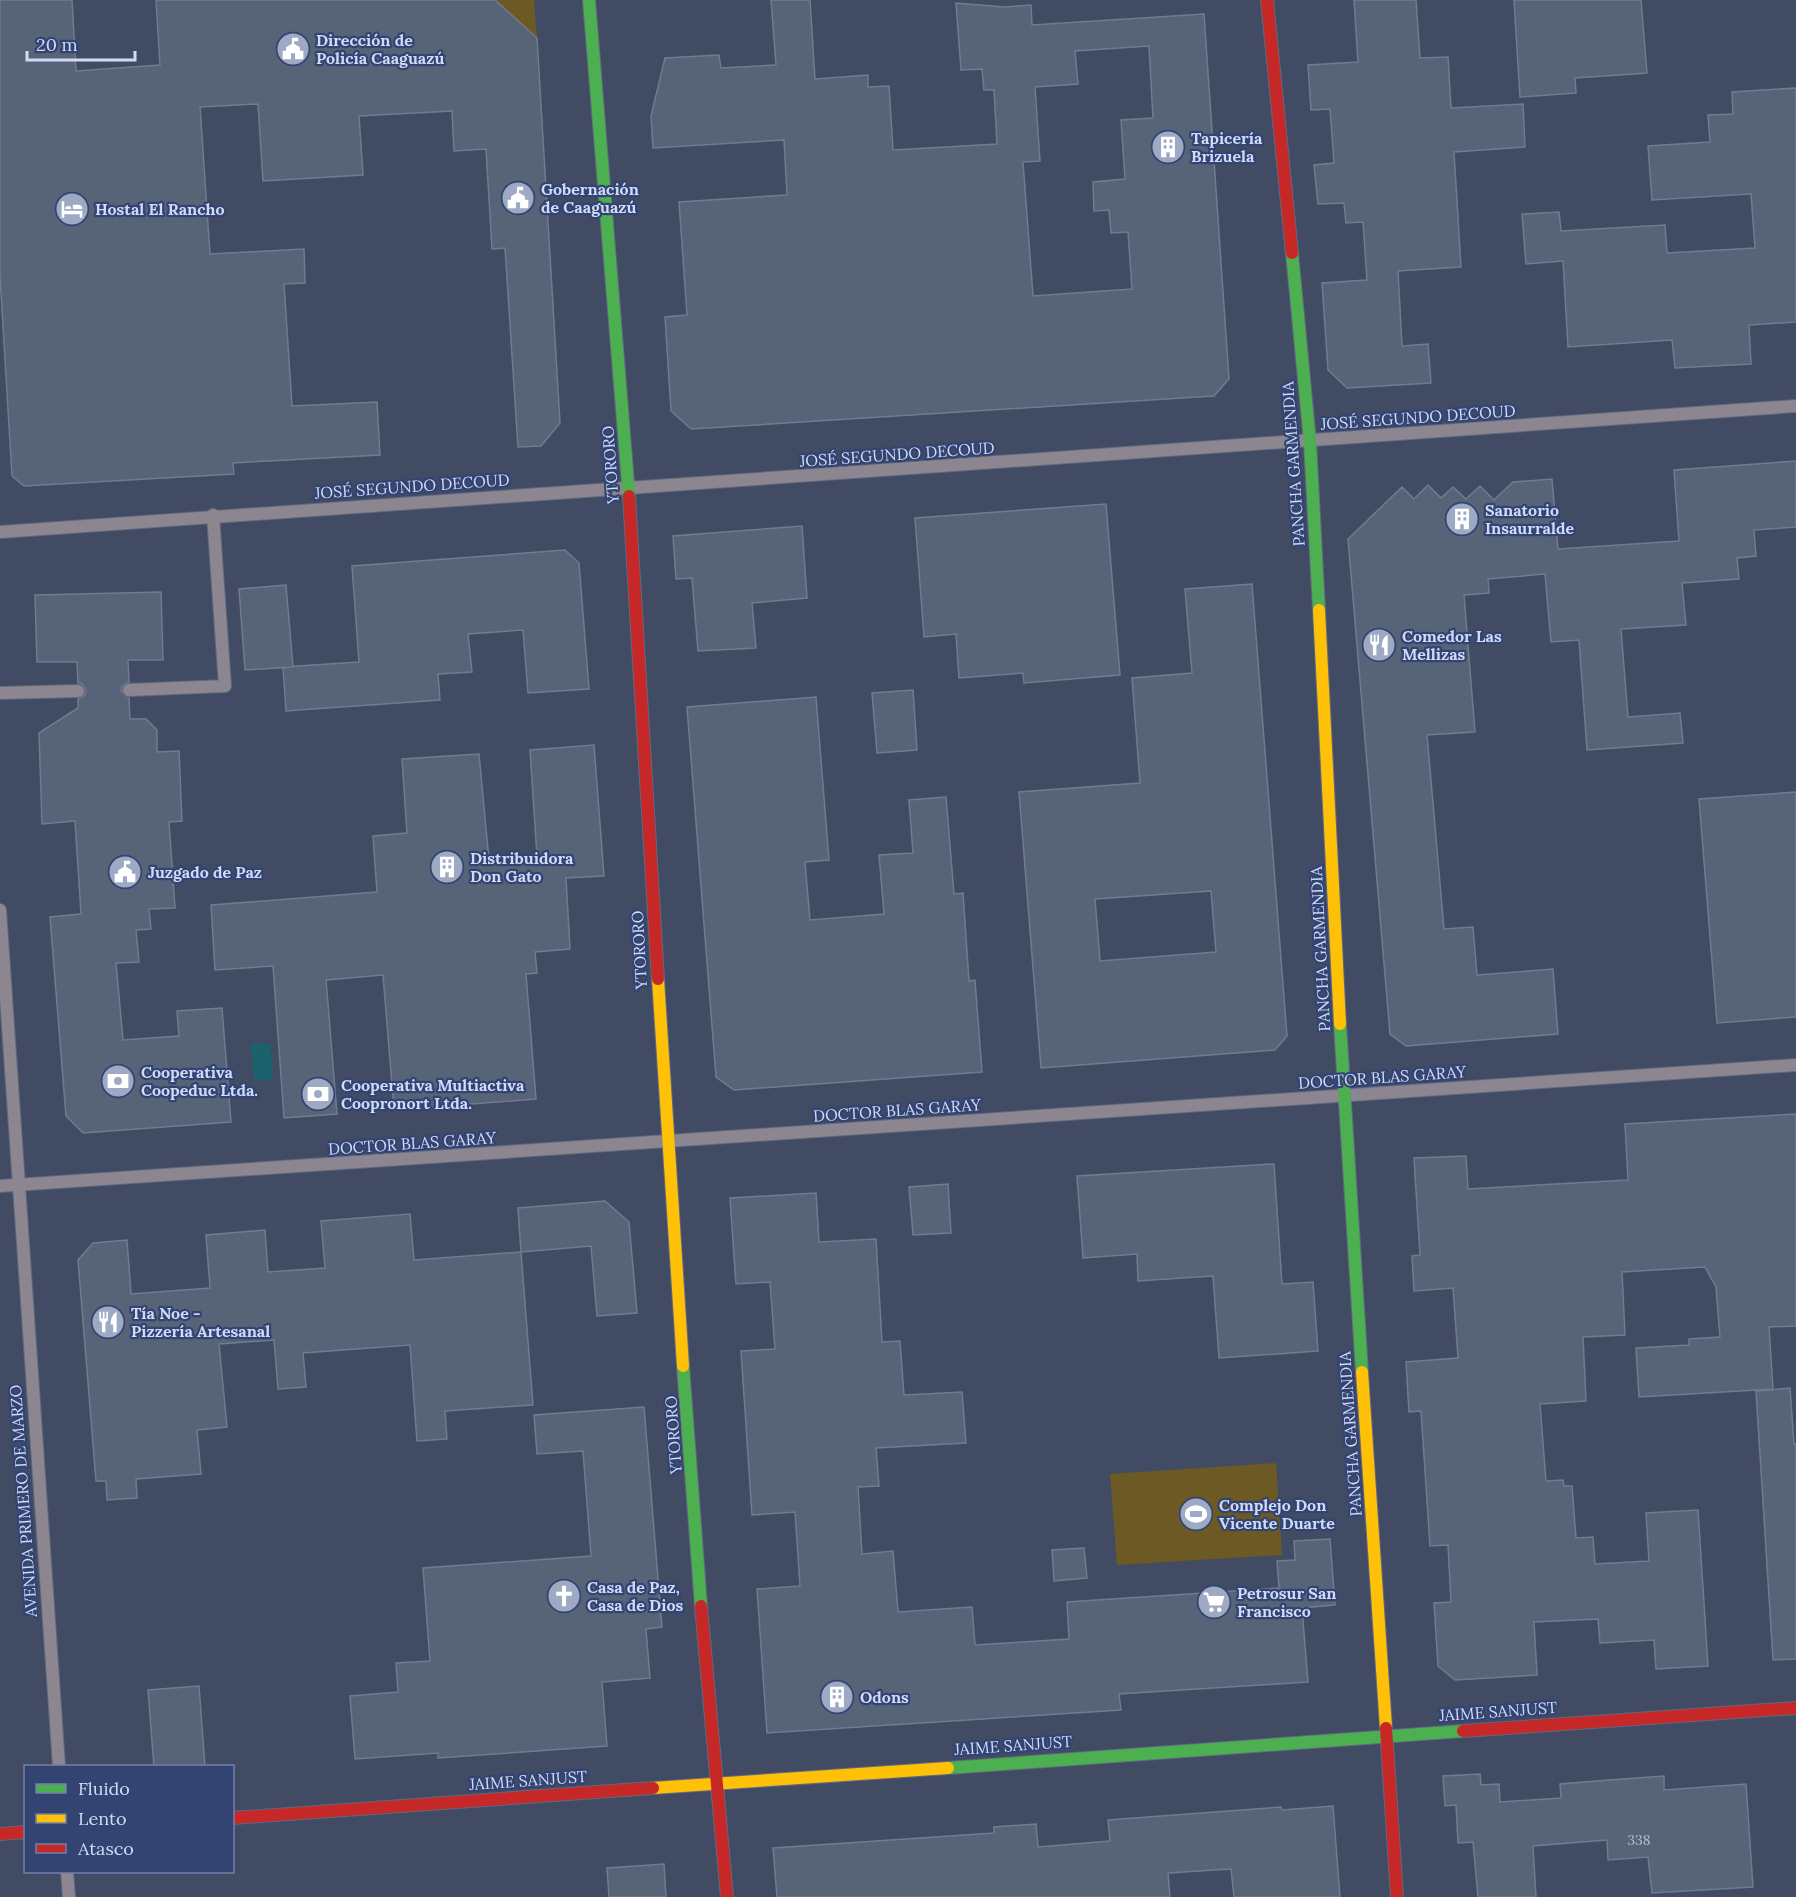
<svg xmlns="http://www.w3.org/2000/svg" width="1796" height="1897" font-family="Lora,serif">
<rect width="100%" height="100%" fill="#424b64"/>
<g fill="#6c5924">
<path d="M495 0H534L537 38Z"/>
<path d="M1276 1463 1282 1555 1117 1565 1110 1474Z"/>
</g>
<path fill="#1a636e" d="M270 1043 273 1080 254 1081 251 1044Z"/>
<g fill="#576377" stroke="#6f7c90" stroke-width="1.5" fill-rule="evenodd">
<path d="M0 0H72L76 71 160 65 156 0H495L537 38 560 423 541 446 518 447 505 248 492 249 486 149 454 151 452 111 359 116 363 175 263 181 258 104 200 107 210 254 304 249 305 283 284 284 292 406 377 402 380 455 233 463 234 474 24 486 12 476 0 276Z"/>
<path d="M771 0H810L815 79 868 75V87L889 86 893 150 997 144 994 90H984L982 69 961 70 956 3 1004 7 1031 5 1032 25 1204 14 1229 379 1214 396 691 429 671 411 665 317 687 315 679 202 787 195 784 140 653 148 651 116 665 58 719 55 721 68 776 65ZM1149 46 1153 118 1121 120 1125 179 1093 182 1094 211 1109 210 1111 233 1128 232 1132 289 1033 296 1023 162 1040 161 1035 87 1078 84 1075 51Z"/>
<path d="M1354 0H1416L1420 58 1448 57 1451 108 1523 104 1525 147 1454 152 1461 267 1398 271 1402 346 1428 344 1431 383 1347 388 1328 370 1322 283 1367 280 1363 222 1346 223 1344 203 1318 204 1314 165 1334 163 1330 109 1311 110 1308 65 1358 62Z"/>
<path d="M1514 0H1641L1647 73 1575 78 1576 93 1520 97Z"/>
<path d="M1796 88V322L1749 325 1751 364 1675 368 1672 340 1568 347 1563 261 1526 264 1522 214 1559 212 1561 231 1665 225 1667 253 1755 248 1751 194 1652 200 1648 146 1710 142 1708 115 1733 114 1732 92Z"/>
<path d="M1796 461V527L1754 530 1756 556 1737 558 1739 579 1682 583 1686 625 1621 629 1628 717 1680 713 1683 743 1587 750 1579 640 1551 642 1545 574 1488 579 1489 593 1464 595 1475 732 1427 735 1444 929 1473 927 1477 975 1553 969 1558 1034 1406 1046 1390 1034 1348 539 1402 487 1414 499 1428 485 1441 498 1453 487 1466 499 1480 486 1494 500 1513 482 1552 479 1558 549 1679 541 1674 470Z"/>
<path d="M1106 504 1120 675 1024 683 1023 673 959 678 956 634 924 637 915 518Z"/>
<path d="M802 526 807 598 752 603 756 648 698 651 692 578 676 579 673 536Z"/>
<path d="M565 550 579 563 589 689 528 693 523 630 468 634 472 672 438 674 440 700 286 711 283 667 359 662 352 566Z"/>
<path d="M1252 584 1287 1036 1275 1050 1041 1068 1019 792 1140 783 1132 678 1192 673 1185 589ZM1211 891 1216 952 1100 961 1095 899Z"/>
<path d="M286 585 293 667 245 670 239 589Z"/>
<path d="M161 592 163 660H128L129 682 122 686 121 691 129 698 130 719H146L157 730V752L179 751 182 821 169 822 175 908 149 909 151 929 136 930 139 962 116 963 123 1040 179 1036 177 1011 222 1008 231 1122 83 1133 66 1116 50 917 81 914 75 821 42 824 39 733 78 708V699L85 695 86 690 82 684 78 683 77 662H37L35 595Z"/>
<path d="M913 690 917 750 877 753 872 693Z"/>
<path d="M816 697 829 860 805 862 810 920 884 914 879 855 913 853 909 800 946 797 954 894 963 893 969 981 975 980 982 1072 734 1090 716 1077 687 707Z"/>
<path d="M594 745 604 876 566 878 570 949 535 952 537 973 526 974 536 1099 394 1110 383 975 326 980 337 1114 284 1118 273 966 215 970 211 905 377 892 373 836 407 833 402 759 479 754 489 860 537 856 530 750Z"/>
<path d="M1796 792V1017L1717 1023 1699 799Z"/>
<path d="M1796 1114V1326L1769 1327 1773 1389 1639 1397 1636 1348 1689 1345V1339L1720 1337 1716 1287 1705 1267 1622 1272 1625 1335 1583 1337 1586 1401 1540 1404 1546 1481 1563 1480 1564 1486H1572L1576 1538 1593 1537 1595 1564 1649 1561 1646 1513 1698 1510 1708 1666 1656 1669 1654 1640 1600 1643 1598 1619 1534 1622 1537 1675 1455 1680 1438 1666 1434 1603 1451 1602 1448 1545 1430 1546 1421 1411 1409 1412 1406 1362 1458 1358 1453 1288 1414 1291 1412 1256 1420 1255 1414 1158 1466 1156 1468 1189 1628 1180 1625 1124Z"/>
<path d="M1274 1164 1282 1284 1313 1282 1318 1351 1219 1358 1213 1276 1138 1281 1137 1254 1083 1258 1077 1176Z"/>
<path d="M948 1184 951 1233 913 1235 909 1187Z"/>
<path d="M816 1193 819 1242 876 1239 882 1342 900 1341 904 1395 962 1392 966 1443 876 1448 879 1486 858 1487 862 1554 893 1551 898 1612 972 1607 975 1645 1069 1639 1067 1602 1279 1588 1277 1561 1295 1560 1294 1541 1330 1539 1335 1605 1302 1608 1308 1682 1119 1694 1121 1710 767 1733 757 1589 800 1586 795 1512 752 1515 741 1351 775 1349 770 1282 736 1284 730 1198Z"/>
<path d="M605 1201 629 1222 637 1313 597 1316 591 1246 521 1252 518 1208Z"/>
<path d="M410 1214 414 1260 521 1252 533 1405 445 1411 447 1439 417 1441 410 1345 303 1353 306 1387 278 1389 274 1340 219 1344 227 1427 197 1430 201 1474 136 1479 137 1498 107 1500 106 1481H96L78 1260 93 1243 127 1240 131 1294 210 1288 206 1235 265 1230 268 1272 325 1268 321 1221Z"/>
<path d="M1790 1388 1794 1444H1796V1659L1773 1660 1756 1391Z"/>
<path d="M644 1407 662 1627 646 1629 650 1678 602 1682 607 1746 438 1758V1753L355 1759 350 1696 398 1692 396 1663 430 1661 423 1568 591 1556 583 1451 537 1454 534 1415Z"/>
<path d="M1084 1548 1087 1578 1054 1581 1052 1550Z"/>
<path d="M199 1686 205 1767H154L148 1690Z"/>
<path d="M1480 1774 1481 1785 1499 1784 1500 1802 1561 1798 1560 1784 1622 1779 1664 1776V1790L1746 1784 1753 1887 1652 1893 1648 1857 1608 1860 1607 1840 1533 1846 1536 1897H1478L1473 1842 1458 1843 1456 1805 1445 1806 1443 1776Z"/>
<path d="M1333 1806 1340 1897H1234L1231 1869 1168 1873 1170 1897H777L773 1848 994 1833V1827L1036 1824 1038 1847 1110 1841 1108 1820 1281 1807 1282 1810Z"/>
<path d="M664 1864 666 1897H609L607 1868Z"/>
</g>
<g fill="none" stroke-linecap="round" stroke-linejoin="round">
<defs>
<g id="lane">
<path d="M129 690 225 686 213 515"/>
<path d="M0 693 78 691"/>
</g>
<g id="street">
<path d="M0 532 1796 406"/>
<path d="M0 910 59 1766"/>
<path d="M0 1186 1796 1065"/>
<path d="M67 1872 69 1897"/>
</g>
<g id="fast">
<path d="M589 0 629 496"/>
<path d="M1292 253 1310 442 1319 610"/>
<path d="M1340 1024 1362 1372"/>
<path d="M683 1366 701 1606"/>
<path d="M948 1768 1463 1731"/>
</g>
<g id="slow">
<path d="M1319 610 1340 1024"/>
<path d="M658 979 683 1366"/>
<path d="M1362 1372 1386 1728"/>
<path d="M653 1788 948 1768"/>
</g>
<g id="jam">
<path d="M1267 0 1292 253"/>
<path d="M629 496 658 979"/>
<path d="M701 1606 727 1897"/>
<path d="M1386 1728 1397 1897"/>
<path d="M1463 1731 1796 1708"/>
<path d="M232 1818 653 1788"/>
<path d="M0 1834 26 1832"/>
</g>
</defs>
<use href="#lane" stroke="#61697f" stroke-width="14"/>
<use href="#street" stroke="#61697f" stroke-width="14"/>
<use href="#fast" stroke="#61697f" stroke-width="14"/>
<use href="#slow" stroke="#61697f" stroke-width="14"/>
<use href="#jam" stroke="#61697f" stroke-width="14"/>
<use href="#lane" stroke="#8b8690" stroke-width="12"/>
<use href="#street" stroke="#8b8690" stroke-width="12"/>
<use href="#fast" stroke="#4caf50" stroke-width="12"/>
<use href="#slow" stroke="#ffc107" stroke-width="12"/>
<use href="#jam" stroke="#c62828" stroke-width="12"/>
</g>
<defs>
<symbol id="civic-disc" viewBox="-11 -11 22 22"><circle r="9.5" fill="#9ea9c4" stroke="#334473"/><path d="M-.6-6.5H3V-4.5H.6V-3L4-1V1h2V6H-6V1h2V-1L-.6-3ZM-1.2 2.5V6h2.4V2.5Z" fill="#fff"/></symbol>
<symbol id="building-disc" viewBox="-11 -11 22 22"><circle r="9.5" fill="#9ea9c4" stroke="#334473"/><path d="M-4-6H4V6H1V3H-1V6H-4ZM-2.5-4.3h1.7v1.8h-1.7ZM.8-4.3h1.7v1.8H.8ZM-2.5-1h1.7V.8h-1.7ZM.8-1h1.7V.8H.8Z" fill="#fff"/></symbol>
<symbol id="hotel-disc" viewBox="-11 -11 22 22"><circle r="9.5" fill="#9ea9c4" stroke="#334473"/><path d="M-6-4.5h1.5V1H6V5H4.5V3h-9V5H-6ZM-4 0a1.8 1.8 0 1 1 3.6 0ZM.5 0V-2.5h3Q6-2.5 6 0Z" fill="#fff"/></symbol>
<symbol id="restaurant-disc" viewBox="-11 -11 22 22"><circle r="9.5" fill="#9ea9c4" stroke="#334473"/><path d="M-5-6h1v4h1v-4h1v4h1v-4h1v5L-1.5 .5V6h-2V.5L-5-1ZM5-6V6H3V1.5H1.5Q1.5-4 5-6Z" fill="#fff"/></symbol>
<symbol id="bank-disc" viewBox="-11 -11 22 22"><circle r="9.5" fill="#9ea9c4" stroke="#334473"/><path d="M-6-4H6V4H-6ZM0-2.3a2.3 2.3 0 1 0 0 4.6a2.3 2.3 0 1 0 0-4.6Z" fill="#fff"/></symbol>
<symbol id="stadium-disc" viewBox="-11 -11 22 22"><circle r="9.5" fill="#9ea9c4" stroke="#334473"/><path d="M0-5a6.5 5 0 1 0 0 10a6.5 5 0 1 0 0-10ZM-3.5-1.8h7v3.6h-7Z" fill="#fff"/></symbol>
<symbol id="church-disc" viewBox="-11 -11 22 22"><circle r="9.5" fill="#9ea9c4" stroke="#334473"/><path d="M-1.2-6h2.4v3.5h3.3v2.4h-3.3V6h-2.4V-.1h-3.3v-2.4h3.3Z" fill="#fff"/></symbol>
<symbol id="supermarket-disc" viewBox="-11 -11 22 22"><circle r="9.5" fill="#9ea9c4" stroke="#334473"/><path d="M-6-5.5h2.5l.6 2H6L4.5 2H-2.5L-4.4-4H-6ZM-1.5 3.2a1.3 1.3 0 1 0 .1 0ZM3 3.2a1.3 1.3 0 1 0 .1 0Z" fill="#fff"/></symbol>
</defs>
<g fill-rule="evenodd">
<use href="#civic-disc" x="274" y="30" width="38" height="38"/>
<use href="#building-disc" x="1149" y="128" width="38" height="38"/>
<use href="#civic-disc" x="499" y="179" width="38" height="38"/>
<use href="#hotel-disc" x="53" y="190" width="38" height="38"/>
<use href="#building-disc" x="1443" y="500" width="38" height="38"/>
<use href="#restaurant-disc" x="1360" y="626" width="38" height="38"/>
<use href="#building-disc" x="428" y="848" width="38" height="38"/>
<use href="#civic-disc" x="106" y="853" width="38" height="38"/>
<use href="#bank-disc" x="99" y="1062" width="38" height="38"/>
<use href="#bank-disc" x="299" y="1075" width="38" height="38"/>
<use href="#restaurant-disc" x="89" y="1303" width="38" height="38"/>
<use href="#stadium-disc" x="1177" y="1495" width="38" height="38"/>
<use href="#church-disc" x="545" y="1577" width="38" height="38"/>
<use href="#supermarket-disc" x="1195" y="1583" width="38" height="38"/>
<use href="#building-disc" x="818" y="1678" width="38" height="38"/>
</g>
<g text-anchor="middle" stroke-width="4.5" stroke-linejoin="round" paint-order="stroke">
<g font-size="14" fill="#b2bdd8">
<text x="1639" y="1845">338</text>
</g>
<g font-size="16" font-weight="bold" fill="#d0dbf8" stroke="#334473" text-anchor="start">
<text x="316" y="46">Dirección de<tspan x="316" dy="18">Policía Caaguazú</tspan></text>
<text x="1191" y="144">Tapicería<tspan x="1191" dy="18">Brizuela</tspan></text>
<text x="541" y="195">Gobernación<tspan x="541" dy="18">de Caaguazú</tspan></text>
<text x="95" y="215">Hostal El Rancho</text>
<text x="1485" y="516">Sanatorio<tspan x="1485" dy="18">Insaurralde</tspan></text>
<text x="1402" y="642">Comedor Las<tspan x="1402" dy="18">Mellizas</tspan></text>
<text x="470" y="864">Distribuidora<tspan x="470" dy="18">Don Gato</tspan></text>
<text x="148" y="878">Juzgado de Paz</text>
<text x="141" y="1078">Cooperativa<tspan x="141" dy="18">Coopeduc Ltda.</tspan></text>
<text x="341" y="1091">Cooperativa Multiactiva<tspan x="341" dy="18">Coopronort Ltda.</tspan></text>
<text x="131" y="1319">Tía Noe -<tspan x="131" dy="18">Pizzería Artesanal</tspan></text>
<text x="1219" y="1511">Complejo Don<tspan x="1219" dy="18">Vicente Duarte</tspan></text>
<text x="587" y="1593">Casa de Paz,<tspan x="587" dy="18">Casa de Dios</tspan></text>
<text x="1237" y="1599">Petrosur San<tspan x="1237" dy="18">Francisco</tspan></text>
<text x="860" y="1703">Odons</text>
</g>
<g font-size="16" fill="#d0dbf8" stroke="#334473">
<text transform="translate(1418 417) rotate(-4)" y="6">JOSÉ SEGUNDO DECOUD</text>
<text transform="translate(897 454) rotate(-4)" y="6">JOSÉ SEGUNDO DECOUD</text>
<text transform="translate(1293 464) rotate(-94)" y="6">PANCHA GARMENDIA</text>
<text transform="translate(610 465) rotate(-94)" y="6">YTORORO</text>
<text transform="translate(412 486) rotate(-4)" y="6">JOSÉ SEGUNDO DECOUD</text>
<text transform="translate(1320 949) rotate(-93)" y="6">PANCHA GARMENDIA</text>
<text transform="translate(639 950) rotate(-93)" y="6">YTORORO</text>
<text transform="translate(1382 1077) rotate(-4)" y="6">DOCTOR BLAS GARAY</text>
<text transform="translate(897 1110) rotate(-4)" y="6">DOCTOR BLAS GARAY</text>
<text transform="translate(412 1143) rotate(-4)" y="6">DOCTOR BLAS GARAY</text>
<text transform="translate(1350 1434) rotate(-94)" y="6">PANCHA GARMENDIA</text>
<text transform="translate(673 1435) rotate(-94)" y="6">YTORORO</text>
<text transform="translate(23 1501) rotate(-94)" y="6">AVENIDA PRIMERO DE MARZO</text>
<text transform="translate(1498 1711) rotate(-4)" y="6">JAIME SANJUST</text>
<text transform="translate(1013 1745) rotate(-4)" y="6">JAIME SANJUST</text>
<text transform="translate(528 1780) rotate(-4)" y="6">JAIME SANJUST</text>
</g>
</g>
<rect x="24" y="1765" width="210" height="108" fill="#334473" stroke="#7280a8" stroke-width="1.5"/>
<rect x="36" y="1784" width="30" height="9" fill="#4caf50" stroke="#7280a8" stroke-width="1.5"/>
<text x="78" y="1795" font-size="18" fill="#d0dbf8">Fluido</text>
<rect x="36" y="1814" width="30" height="9" fill="#ffc107" stroke="#7280a8" stroke-width="1.5"/>
<text x="78" y="1825" font-size="18" fill="#d0dbf8">Lento</text>
<rect x="36" y="1844" width="30" height="9" fill="#c62828" stroke="#7280a8" stroke-width="1.5"/>
<text x="78" y="1855" font-size="18" fill="#d0dbf8">Atasco</text>
<path d="M27 51v9h108v-9" fill="none" stroke="#d0dbf8" stroke-width="3"/>
<text x="36" y="51" font-size="18" fill="#d0dbf8" stroke="#334473" stroke-width="4.5" paint-order="stroke">20 m</text>
</svg>
